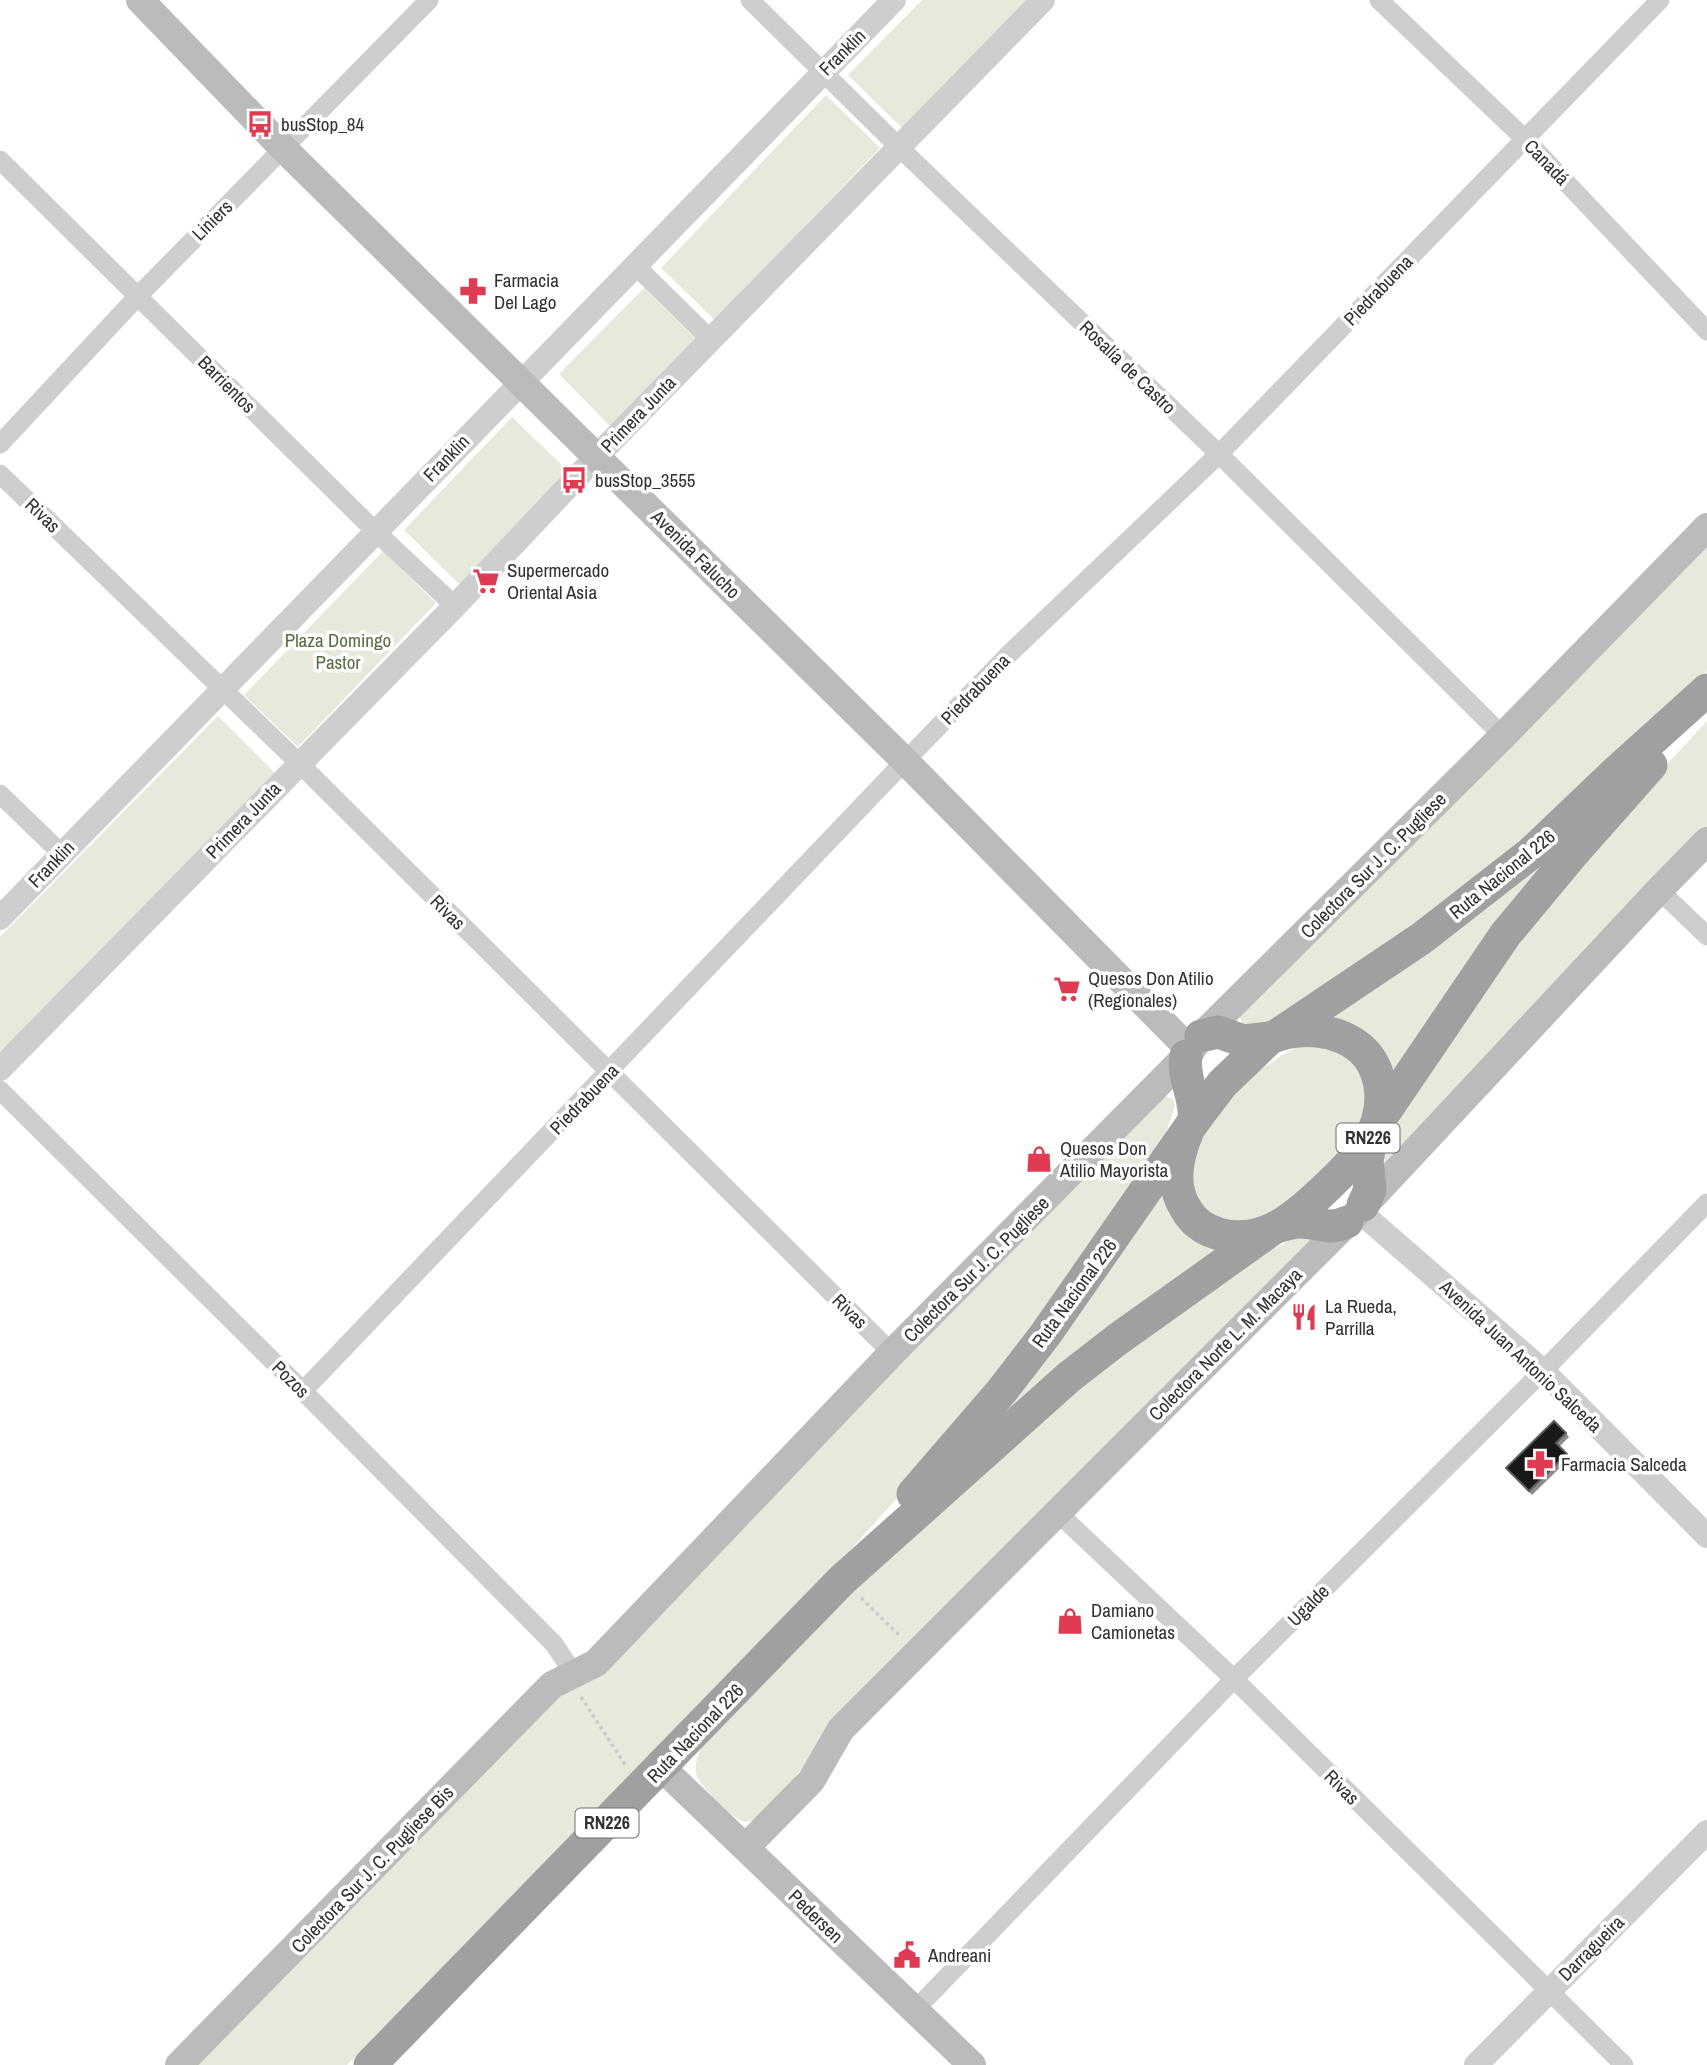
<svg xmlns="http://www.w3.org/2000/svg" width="1707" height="2065" font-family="'Archivo Narrow',sans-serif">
<rect width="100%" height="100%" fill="#fff"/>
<g fill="#e5eadd">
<path d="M922 0H1027L902 128 848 75Z"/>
<path d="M826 95 880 148 715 320 661 268Z"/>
<path d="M644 288 697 340 611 427 559 374Z"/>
<path d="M512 417 568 471 459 584 404 530Z"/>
<path d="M1707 539V671L1506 860 1270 1026 1243 1025 1240 1017Z"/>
<path d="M383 551 436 603 298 747 244 695Z"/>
<path d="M218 716 276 774 0 1053V937Z"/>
<path d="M1707 721V830L1383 1167 1382 1159 1407 1101 1474 993 1605 831Z"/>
<path d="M1581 819 1401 1079 1320 1017Z"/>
<path d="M1316 1044 1348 1056 1366 1081 1364 1116 1350 1139 1307 1189 1260 1220 1226 1222 1201 1208 1188 1181 1197 1141 1212 1116 1259 1071 1279 1057 1299 1046Z"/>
<path d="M1164 1096 1173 1099 1175 1107 1162 1143 963 1425 789 1618 347 2065H197L556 1698Z"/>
<path d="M1162 1184 1232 1251 974 1441Z"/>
<path d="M1310 1235 1314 1242 833 1724C818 1745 777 1809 755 1819 753 1820 747 1822 745 1822 733 1820 699 1785 696 1774 694 1762 699 1753 704 1743L868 1576 1040 1413 1264 1254 1288 1241Z"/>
</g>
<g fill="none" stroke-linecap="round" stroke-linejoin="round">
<g stroke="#cbcbcb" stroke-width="3.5" stroke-dasharray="3.5 3.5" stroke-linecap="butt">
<path d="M861 1598 901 1637"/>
<path d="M581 1697 626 1766"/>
</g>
<g stroke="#cecece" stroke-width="19">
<path d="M750 0 904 152 1219 454 1503 736"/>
<path d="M1379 0 1525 139 1707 331"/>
<path d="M0 160 375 531 455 606"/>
<path d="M635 265 711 340"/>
<path d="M0 444 138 296 429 0"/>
<path d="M0 474 299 763 892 1353"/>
<path d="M0 794 61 853"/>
<path d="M1659 890 1707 936"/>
<path d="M0 1090 303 1391 554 1644 568 1665 567 1676"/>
<path d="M303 1391 905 761 1007 656 1219 454 1660 0"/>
<path d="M1057 1512 1234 1679 1624 2065"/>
<path d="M914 2011 1234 1679 1543 1371 1707 1203"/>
</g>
<g stroke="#cecece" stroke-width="24">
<path d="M0 918 894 0"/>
<path d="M0 1069 455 606 597 456 1043 0"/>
<path d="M1359 1211 1543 1371 1707 1536"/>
<path d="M1476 2065 1707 1832"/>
</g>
<g stroke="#bbb" stroke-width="28">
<path d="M140 0 283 148 905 761 1191 1051"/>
<path d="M661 1767 972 2065"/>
<path d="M746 1847 811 1781 841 1729 1359 1211 1659 890 1707 841"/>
<path d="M179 2065 552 1685 596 1663 892 1353 1191 1051 1201 1036 1503 736 1707 527"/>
</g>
<g stroke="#a0a0a0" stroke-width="33">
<path d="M1279 1034 1422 938 1531 853 1615 773 1707 690"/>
<path d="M1201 1036 1218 1032 1244 1041 1270 1038"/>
<path d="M1186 1056C1182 1079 1197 1098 1194 1121"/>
<path d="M1378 1122 1505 935 1574 852 1651 765"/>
<path d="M1363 1205 1370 1190 1367 1161 1372 1133"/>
<path d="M1277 1227C1284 1225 1292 1222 1300 1222 1319 1222 1327 1231 1347 1222"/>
<path d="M913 1494 1001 1392 1045 1335 1194 1121 1222 1084 1270 1038C1299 1026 1336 1028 1360 1048 1381 1066 1385 1097 1377 1122 1370 1144 1346 1169 1329 1185 1299 1214 1264 1247 1219 1234 1205 1230 1193 1222 1186 1209 1169 1184 1178 1153 1189 1128"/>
<path d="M370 2065 842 1580 1069 1377 1118 1339 1271 1230"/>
</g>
</g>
<path fill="#8c8c8c" d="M1566 1433 1569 1437 1559 1447 1570 1458 1532 1495 1506 1468Z"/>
<path fill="#181818" stroke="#5d5d5d" stroke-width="2" d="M1554 1421 1566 1433 1556 1443 1567 1454 1529 1491 1506 1468Z"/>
<defs>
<symbol id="bus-bare" viewBox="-9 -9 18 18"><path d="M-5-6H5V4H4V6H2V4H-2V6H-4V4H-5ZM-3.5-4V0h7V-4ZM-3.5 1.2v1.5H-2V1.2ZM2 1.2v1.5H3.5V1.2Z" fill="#e03b52" stroke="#fff" stroke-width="2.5" paint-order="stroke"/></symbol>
<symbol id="pharmacy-bare" viewBox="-9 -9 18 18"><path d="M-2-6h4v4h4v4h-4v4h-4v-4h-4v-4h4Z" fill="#e03b52" stroke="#fff" stroke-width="2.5" paint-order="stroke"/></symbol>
<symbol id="supermarket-bare" viewBox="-9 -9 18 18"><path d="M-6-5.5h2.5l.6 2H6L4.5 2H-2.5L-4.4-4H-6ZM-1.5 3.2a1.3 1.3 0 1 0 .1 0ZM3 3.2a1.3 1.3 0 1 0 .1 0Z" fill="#e03b52" stroke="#fff" stroke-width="2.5" paint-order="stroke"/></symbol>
<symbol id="shop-bare" viewBox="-9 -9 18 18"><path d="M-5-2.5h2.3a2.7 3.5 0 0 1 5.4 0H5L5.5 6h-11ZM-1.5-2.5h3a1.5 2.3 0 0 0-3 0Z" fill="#e03b52" stroke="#fff" stroke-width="2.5" paint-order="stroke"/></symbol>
<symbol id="restaurant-bare" viewBox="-9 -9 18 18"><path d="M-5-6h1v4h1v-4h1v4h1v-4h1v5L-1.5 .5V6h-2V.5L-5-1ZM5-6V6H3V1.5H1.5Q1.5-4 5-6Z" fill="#e03b52" stroke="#fff" stroke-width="2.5" paint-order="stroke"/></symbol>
<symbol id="civic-bare" viewBox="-9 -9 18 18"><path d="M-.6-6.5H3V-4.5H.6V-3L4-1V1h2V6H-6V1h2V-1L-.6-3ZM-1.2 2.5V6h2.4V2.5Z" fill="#e03b52" stroke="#fff" stroke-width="2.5" paint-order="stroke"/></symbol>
</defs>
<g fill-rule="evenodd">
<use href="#bus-bare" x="241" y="105" width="38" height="38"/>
<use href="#pharmacy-bare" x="454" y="272" width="38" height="38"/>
<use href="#bus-bare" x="555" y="461" width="38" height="38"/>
<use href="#supermarket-bare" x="467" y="562" width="38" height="38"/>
<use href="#supermarket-bare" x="1048" y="970" width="38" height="38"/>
<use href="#shop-bare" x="1020" y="1140" width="38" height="38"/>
<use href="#restaurant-bare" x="1285" y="1298" width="38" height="38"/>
<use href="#pharmacy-bare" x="1521" y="1445" width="38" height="38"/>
<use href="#shop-bare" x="1051" y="1602" width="38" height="38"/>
<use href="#civic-bare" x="888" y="1936" width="38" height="38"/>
</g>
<g text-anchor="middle" stroke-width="7" stroke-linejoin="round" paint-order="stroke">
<g fill="#fff" stroke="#6f6f6f" stroke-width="2">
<rect x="1336.5" y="1123.5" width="63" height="29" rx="5"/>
<rect x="575.5" y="1808.5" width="63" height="29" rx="5"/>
</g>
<g font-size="18" font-weight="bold" fill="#313131">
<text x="1368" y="1144">RN226</text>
<text x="607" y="1829">RN226</text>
</g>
<g font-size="19" fill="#313131" stroke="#fff">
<text transform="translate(842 52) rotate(-45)" y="7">Franklin</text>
<text transform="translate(1547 162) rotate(46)" y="7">Canadá</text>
<text transform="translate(212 220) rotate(-45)" y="7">Liniers</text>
<text transform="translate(1378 290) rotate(-46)" y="7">Piedrabuena</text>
<text transform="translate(1128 367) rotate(44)" y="7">Rosalía de Castro</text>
<text transform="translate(227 384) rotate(45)" y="7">Barrientos</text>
<text transform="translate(638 414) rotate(-46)" y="7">Primera Junta</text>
<text transform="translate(446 458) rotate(-46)" y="7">Franklin</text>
<text transform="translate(43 515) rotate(44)" y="7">Rivas</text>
<text transform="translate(696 554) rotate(45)" y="7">Avenida Falucho</text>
<text transform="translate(975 689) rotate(-46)" y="7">Piedrabuena</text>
<text transform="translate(243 820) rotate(-46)" y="7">Primera Junta</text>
<text transform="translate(51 864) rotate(-46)" y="7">Franklin</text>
<text transform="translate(1373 865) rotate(-45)" y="7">Colectora Sur J. C. Pugliese</text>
<text transform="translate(1502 874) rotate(-39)" y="7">Ruta Nacional 226</text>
<text transform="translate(448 912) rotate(45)" y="7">Rivas</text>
<text transform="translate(584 1099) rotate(-46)" y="7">Piedrabuena</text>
<text transform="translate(976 1269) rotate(-45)" y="7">Colectora Sur J. C. Pugliese</text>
<text transform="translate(1074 1293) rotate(-54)" y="7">Ruta Nacional 226</text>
<text transform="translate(850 1311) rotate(45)" y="7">Rivas</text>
<text transform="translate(1225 1344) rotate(-45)" y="7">Colectora Norte L. M. Macaya</text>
<text transform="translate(1521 1356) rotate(43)" y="7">Avenida Juan Antonio Salceda</text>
<text transform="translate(291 1379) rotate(45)" y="7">Pozos</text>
<text transform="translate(1308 1605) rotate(-45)" y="7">Ugalde</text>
<text transform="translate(695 1733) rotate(-46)" y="7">Ruta Nacional 226</text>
<text transform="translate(1342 1787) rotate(45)" y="7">Rivas</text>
<text transform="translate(372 1869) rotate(-46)" y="7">Colectora Sur J. C. Pugliese Bis</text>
<text transform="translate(816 1916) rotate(44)" y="7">Pedersen</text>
<text transform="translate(1591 1948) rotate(-45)" y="7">Darragueira</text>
</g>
<g font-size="19" fill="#313131" stroke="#fff" text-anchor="start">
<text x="281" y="131">busStop_84</text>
<text x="494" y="287">Farmacia<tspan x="494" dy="22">Del Lago</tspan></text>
<text x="595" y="487">busStop_3555</text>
<text x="507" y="577">Supermercado<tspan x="507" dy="22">Oriental Asia</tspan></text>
<text x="1088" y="985">Quesos Don Atilio<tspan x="1088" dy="22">(Regionales)</tspan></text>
<text x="1060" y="1155">Quesos Don<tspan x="1060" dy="22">Atilio Mayorista</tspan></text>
<text x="1325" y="1313">La Rueda,<tspan x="1325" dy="22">Parrilla</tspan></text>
<text x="1561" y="1471">Farmacia Salceda</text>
<text x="1091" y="1617">Damiano<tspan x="1091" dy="22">Camionetas</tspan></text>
<text x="928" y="1962">Andreani</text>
</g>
<g font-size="19" fill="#576c3f" stroke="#fff">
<text x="338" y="647">Plaza Domingo<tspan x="338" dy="22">Pastor</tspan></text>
</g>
</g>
</svg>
